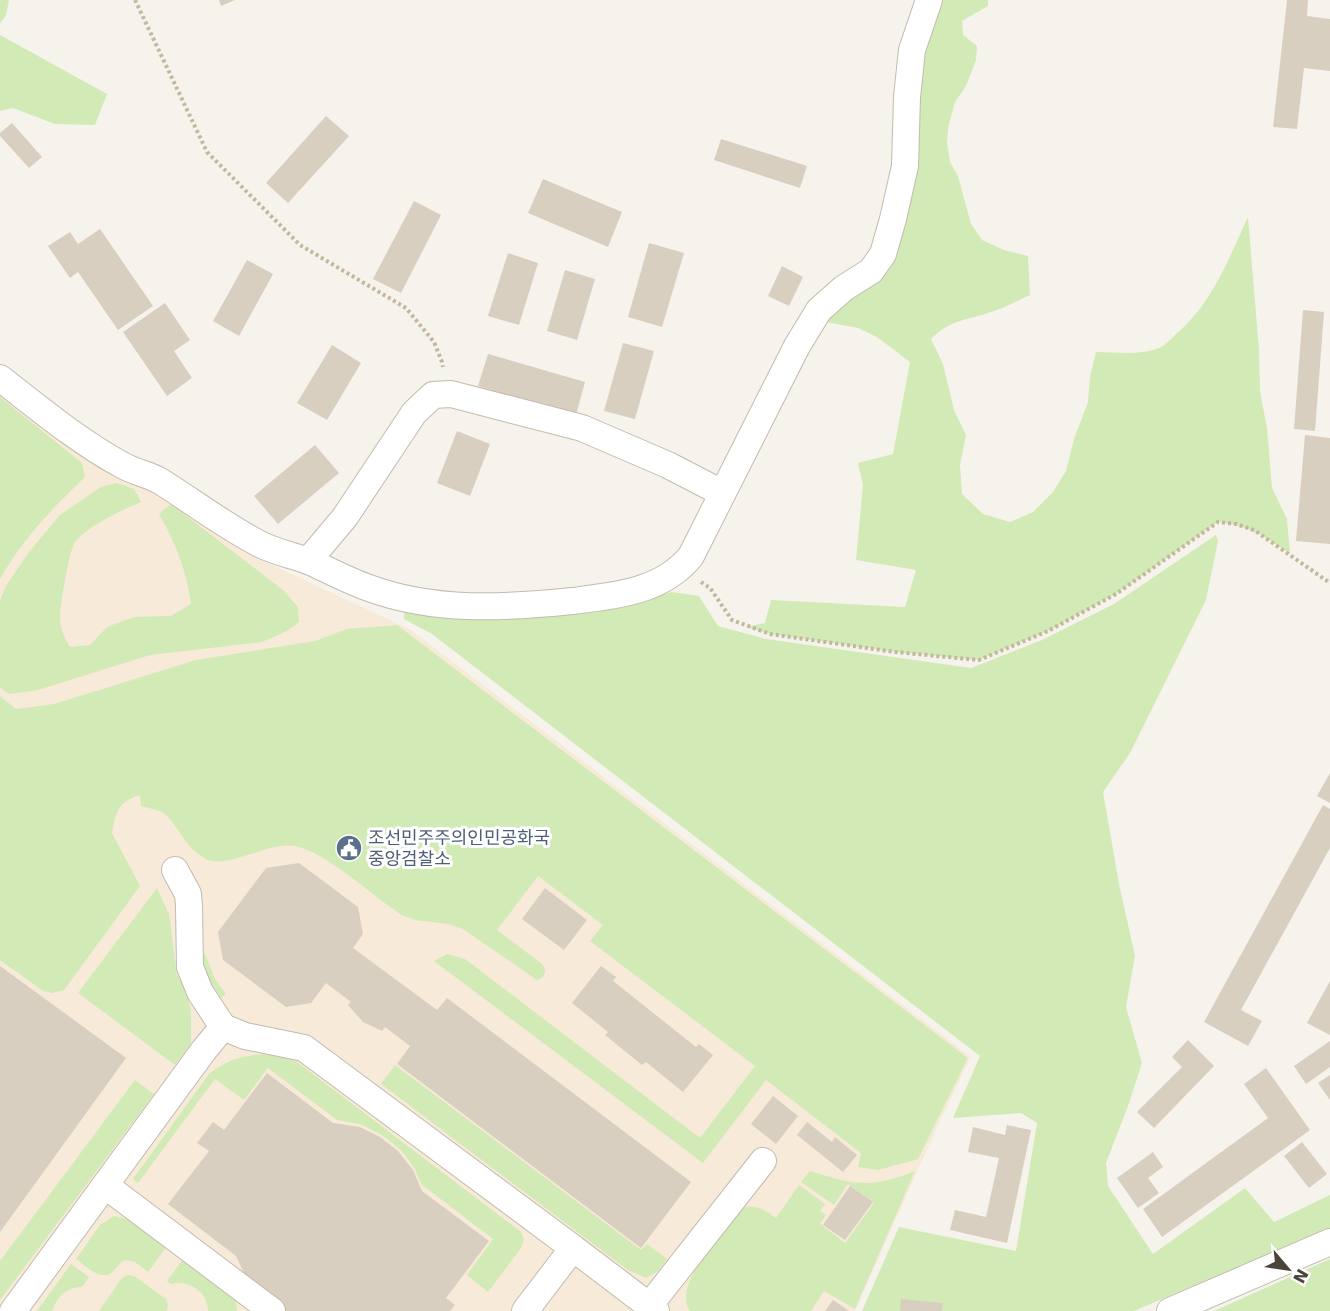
<svg xmlns="http://www.w3.org/2000/svg" width="1330" height="1311" font-family="'DejaVu Sans','Noto Sans KR',sans-serif">
<rect width="100%" height="100%" fill="#f6f3ec"/>
<path fill="#f7ead8" d="M0 387 144 486 183 507 231 543 255 557 411 630 971 1057 939 1123 855 1311H0Z"/>
<g fill="#d2eab5">
<path d="M0 0H9L6 15 0 24Z"/>
<path d="M936 0H988V6L962 21 963 35 977 46 976 60 966 86 955 102 948 128 947 143 950 162 958 176 971 224 982 240 1004 250 1028 256 1030 295C1017 301 1004 308 991 312 965 321 951 319 931 339L943 364 954 410 966 435 960 465 962 494 983 514 1010 522 1033 512 1053 492 1066 471 1074 439 1088 402 1090 377 1096 352C1116 352 1142 356 1161 347 1166 344 1171 339 1175 335 1212 304 1228 260 1248 217L1259 350 1260 392 1267 428 1272 488 1287 519 1290 554C1263 536 1251 526 1218 522L1116 594 1048 631 979 660 895 652 770 634 746 627 765 623 771 600 905 607 916 570 856 560 863 485 858 463 893 454 910 362 877 337 858 328 821 321 844 299 913 174 918 150 921 68Z"/>
<path d="M0 35 107 94 95 125 55 124 13 108 0 111Z"/>
<path d="M0 397 82 463 85 477C51 510 24 537 0 579Z"/>
<path d="M117 483 134 489 141 502C124 509 83 528 74 544 69 553 60 605 60 617 60 628 64 637 70 647L90 645 107 627 134 617 171 616 191 604C187 571 175 542 159 514L171 504 283 590 298 607 299 622 287 631 262 642 150 655 38 690 9 694 0 687V600L6 586 29 552 60 515 101 487Z"/>
<path d="M1216 535 1218 541 1206 600 1130 753 1103 792 1119 884 1135 956 1126 1007 1142 1063 1128 1106 1106 1163 1108 1186 1153 1254 1245 1188 1274 1222 1330 1195V1228L1134 1311H862L899 1227 1016 1251 1037 1123 1021 1113 953 1118 980 1056 432 634 404 619 405 608 627 603 672 592 699 596 718 626 766 639 971 668 1042 640 1114 604Z"/>
<path d="M397 625 968 1058 918 1159 878 1170 858 1167 861 1153 766 1080 703 1163 434 961 447 954 465 959 700 1138 755 1066 590 941 603 925 538 876 497 930 542 964C546 969 546 973 542 978L537 980 463 929 448 924 415 920 402 915C372 896 328 853 295 846 269 841 227 870 206 859 185 848 181 830 166 815 161 810 148 808 141 806L140 795C118 802 116 811 112 833L140 886 64 990 52 993 43 991 0 960V696L16 709 54 704 196 660 315 641 347 629Z"/>
<path d="M157 888 169 914 177 975 186 990 191 1011V1044L175 1065 78 993Z"/>
<path d="M205 954 215 979 226 994 221 998C212 984 204 972 200 955Z"/>
<path d="M265 1054 283 1056 297 1062 520 1231 524 1239 521 1248 488 1292 467 1275 493 1239 421 1184 415 1169 401 1150 382 1135 360 1124 337 1120 268 1068 244 1100 215 1079 138 1183 133 1179 209 1074C226 1060 243 1055 265 1054Z"/>
<path d="M395 1065 641 1250 647 1244 667 1259 658 1271 646 1278 628 1270 381 1084Z"/>
<path d="M135 1080 154 1094 0 1300V1261Z"/>
<path d="M810 1171C855 1185 870 1189 915 1171L855 1309 824 1291 811 1311H690C671 1286 724 1230 739 1209 755 1203 763 1209 776 1218L799 1185 825 1204 820 1211 826 1215 820 1224 845 1243 874 1203 848 1184 834 1205 801 1182Z"/>
<path d="M114 1216 131 1220 167 1246 148 1272 135 1262 125 1260C119 1263 116 1269 111 1273 100 1281 84 1265 76 1259L100 1225Z"/>
<path d="M184 1258 231 1295 236 1301 237 1311H208C208 1292 189 1279 171 1284L167 1281Z"/>
<path d="M1330 1259V1311H1214Z"/>
<path d="M71 1264 89 1277 82 1287C66 1287 57 1297 52 1311H37Z"/>
<path d="M128 1275 134 1276 166 1299 168 1304 167 1311H99L122 1278Z"/>
</g>
<g fill="#d8cfc1">
<path d="M219 0H235L221 6Z"/>
<path d="M1287 0H1308L1307 16 1330 19V71L1304 68 1297 129 1273 127Z"/>
<path d="M326 116 349 136 288 203 266 183Z"/>
<path d="M12 123 42 157 29 168 0 136V133Z"/>
<path d="M721 139 807 166 800 188 714 160Z"/>
<path d="M543 179 622 212 608 247 528 213Z"/>
<path d="M414 201 441 215 401 293 373 279Z"/>
<path d="M100 229 153 306 118 330 78 272 70 278 48 246 70 232 78 244Z"/>
<path d="M649 243 684 253 662 327 628 317Z"/>
<path d="M508 253 538 263 519 325 488 316Z"/>
<path d="M247 260 273 274 239 336 213 321Z"/>
<path d="M782 266 803 277 789 306 768 296Z"/>
<path d="M565 270 595 279 577 340 547 331Z"/>
<path d="M165 303 190 340 174 351 192 378 167 396 123 332Z"/>
<path d="M1303 310 1324 312 1315 431 1294 429Z"/>
<path d="M623 343 654 351 635 419 604 411Z"/>
<path d="M332 345 361 363 327 420 297 403Z"/>
<path d="M488 354 585 382 576 415 478 386Z"/>
<path d="M457 431 490 444 470 496 437 483Z"/>
<path d="M1305 435 1330 438V544L1296 541Z"/>
<path d="M315 445 339 473 278 524 254 496Z"/>
<path d="M1330 773V803L1317 796Z"/>
<path d="M1323 805 1330 809V848L1241 1010 1262 1021 1248 1046 1204 1022Z"/>
<path d="M299 863 358 907 363 934 353 948 437 1010 447 998 691 1182 641 1248 397 1064 410 1046 385 1027 382 1031 363 1022 348 1005 351 1002 326 983 311 1003 286 1007 223 960 218 932 266 868Z"/>
<path d="M545 888 587 920 564 950 522 919Z"/>
<path d="M0 966 126 1058 0 1232Z"/>
<path d="M601 966 616 977 613 981 696 1047 699 1044 713 1055 683 1092 646 1062 642 1065 605 1035 608 1032 572 1003Z"/>
<path d="M1330 981V1035L1307 1023Z"/>
<path d="M1188 1040 1214 1066 1154 1128 1137 1112 1182 1067 1172 1057Z"/>
<path d="M1330 1041V1067L1306 1084 1294 1066Z"/>
<path d="M1266 1068 1310 1130 1162 1237 1143 1209 1268 1118 1244 1084Z"/>
<path d="M267 1073 333 1123 360 1127 380 1137 398 1151 413 1170 422 1191 489 1241 446 1298 455 1305 450 1311H287L273 1303 257 1289 244 1273 236 1256 168 1204 209 1151 197 1143 213 1122 224 1130Z"/>
<path d="M1330 1075V1100L1318 1083Z"/>
<path d="M773 1096 798 1116 776 1144 751 1124Z"/>
<path d="M807 1122 832 1142 835 1137 857 1155 843 1172 797 1135Z"/>
<path d="M1007 1125 1031 1130 1007 1243 950 1230 955 1210 986 1217 999 1158 968 1152 973 1127 1005 1135Z"/>
<path d="M1302 1142 1327 1174 1309 1188 1284 1156Z"/>
<path d="M1153 1152 1163 1167 1148 1178 1159 1193 1138 1208 1117 1178Z"/>
<path d="M850 1186 873 1202 845 1240 823 1225Z"/>
<path d="M901 1299 943 1303 942 1311H900Z"/>
<path d="M833 1300 849 1311H825Z"/>
</g>
<g fill="none" stroke-linecap="round" stroke-linejoin="round">
<defs>
<g id="minor">
<path d="M0 378C40 409 78 441 122 465 134 472 148 474 160 481 192 501 222 524 256 542 273 552 293 555 311 562 330 571 349 581 369 588 434 612 504 608 572 601 614 596 662 592 691 556L797 346 819 310 844 288 871 271 883 254 893 219 905 166 907 97 912 50 929 0"/>
<path d="M308 561 345 517 414 413 433 395 451 394 582 428 668 465 722 493"/>
<path d="M175 870 188 894 189 906 190 967 200 992 223 1027"/>
<path d="M106 1186 272 1311"/>
<path d="M649 1306 763 1161"/>
<path d="M13 1311 204 1050 223 1027 245 1036 304 1048 573 1248"/>
<path d="M525 1311 573 1248 656 1311"/>
<path d="M1170 1311 1330 1242"/>
</g>
</defs>
<use href="#minor" stroke="#c2bbae" stroke-width="28"/>
<g stroke="#c4b79f" stroke-width="4" stroke-dasharray="3 3" stroke-linecap="butt">
<path d="M135 0 207 152 300 245 406 308 434 342 442 362 443 367"/>
<path d="M701 582 710 588 732 620 770 634 895 652 979 660 1048 631 1116 594 1218 522 1236 524 1254 530 1330 583"/>
</g>
<use href="#minor" stroke="#fff" stroke-width="26"/>
</g>
<defs>
<symbol id="civic-disc" viewBox="-11 -11 22 22"><circle r="9.5" fill="#5c6f8a" stroke="#fff"/><path d="M-.6-6.5H3V-4.5H.6V-3L4-1V1h2V6H-6V1h2V-1L-.6-3ZM-1.2 2.5V6h2.4V2.5Z" fill="#fff"/></symbol>
</defs>
<g fill-rule="evenodd">
<use href="#civic-disc" x="334" y="833" width="30" height="30"/>
</g>
<g text-anchor="middle" stroke-width="6" stroke-linejoin="round" paint-order="stroke">
<g font-size="18" fill="#4e5e75" stroke="#fff" text-anchor="start">
<text x="368" y="844">조선민주주의인민공화국<tspan x="368" dy="21">중앙검찰소</tspan></text>
</g>
</g>
<g transform="translate(1288 1269) rotate(119)" stroke="#ffffff" stroke-width="4.5" paint-order="stroke">
<path d="M0-4.5L10 22L0 15L-10 22Z" fill="#4b4439"/>
<text y="-9" font-size="16" font-weight="bold" text-anchor="middle" fill="#4b4439">N</text>
</g>
</svg>
